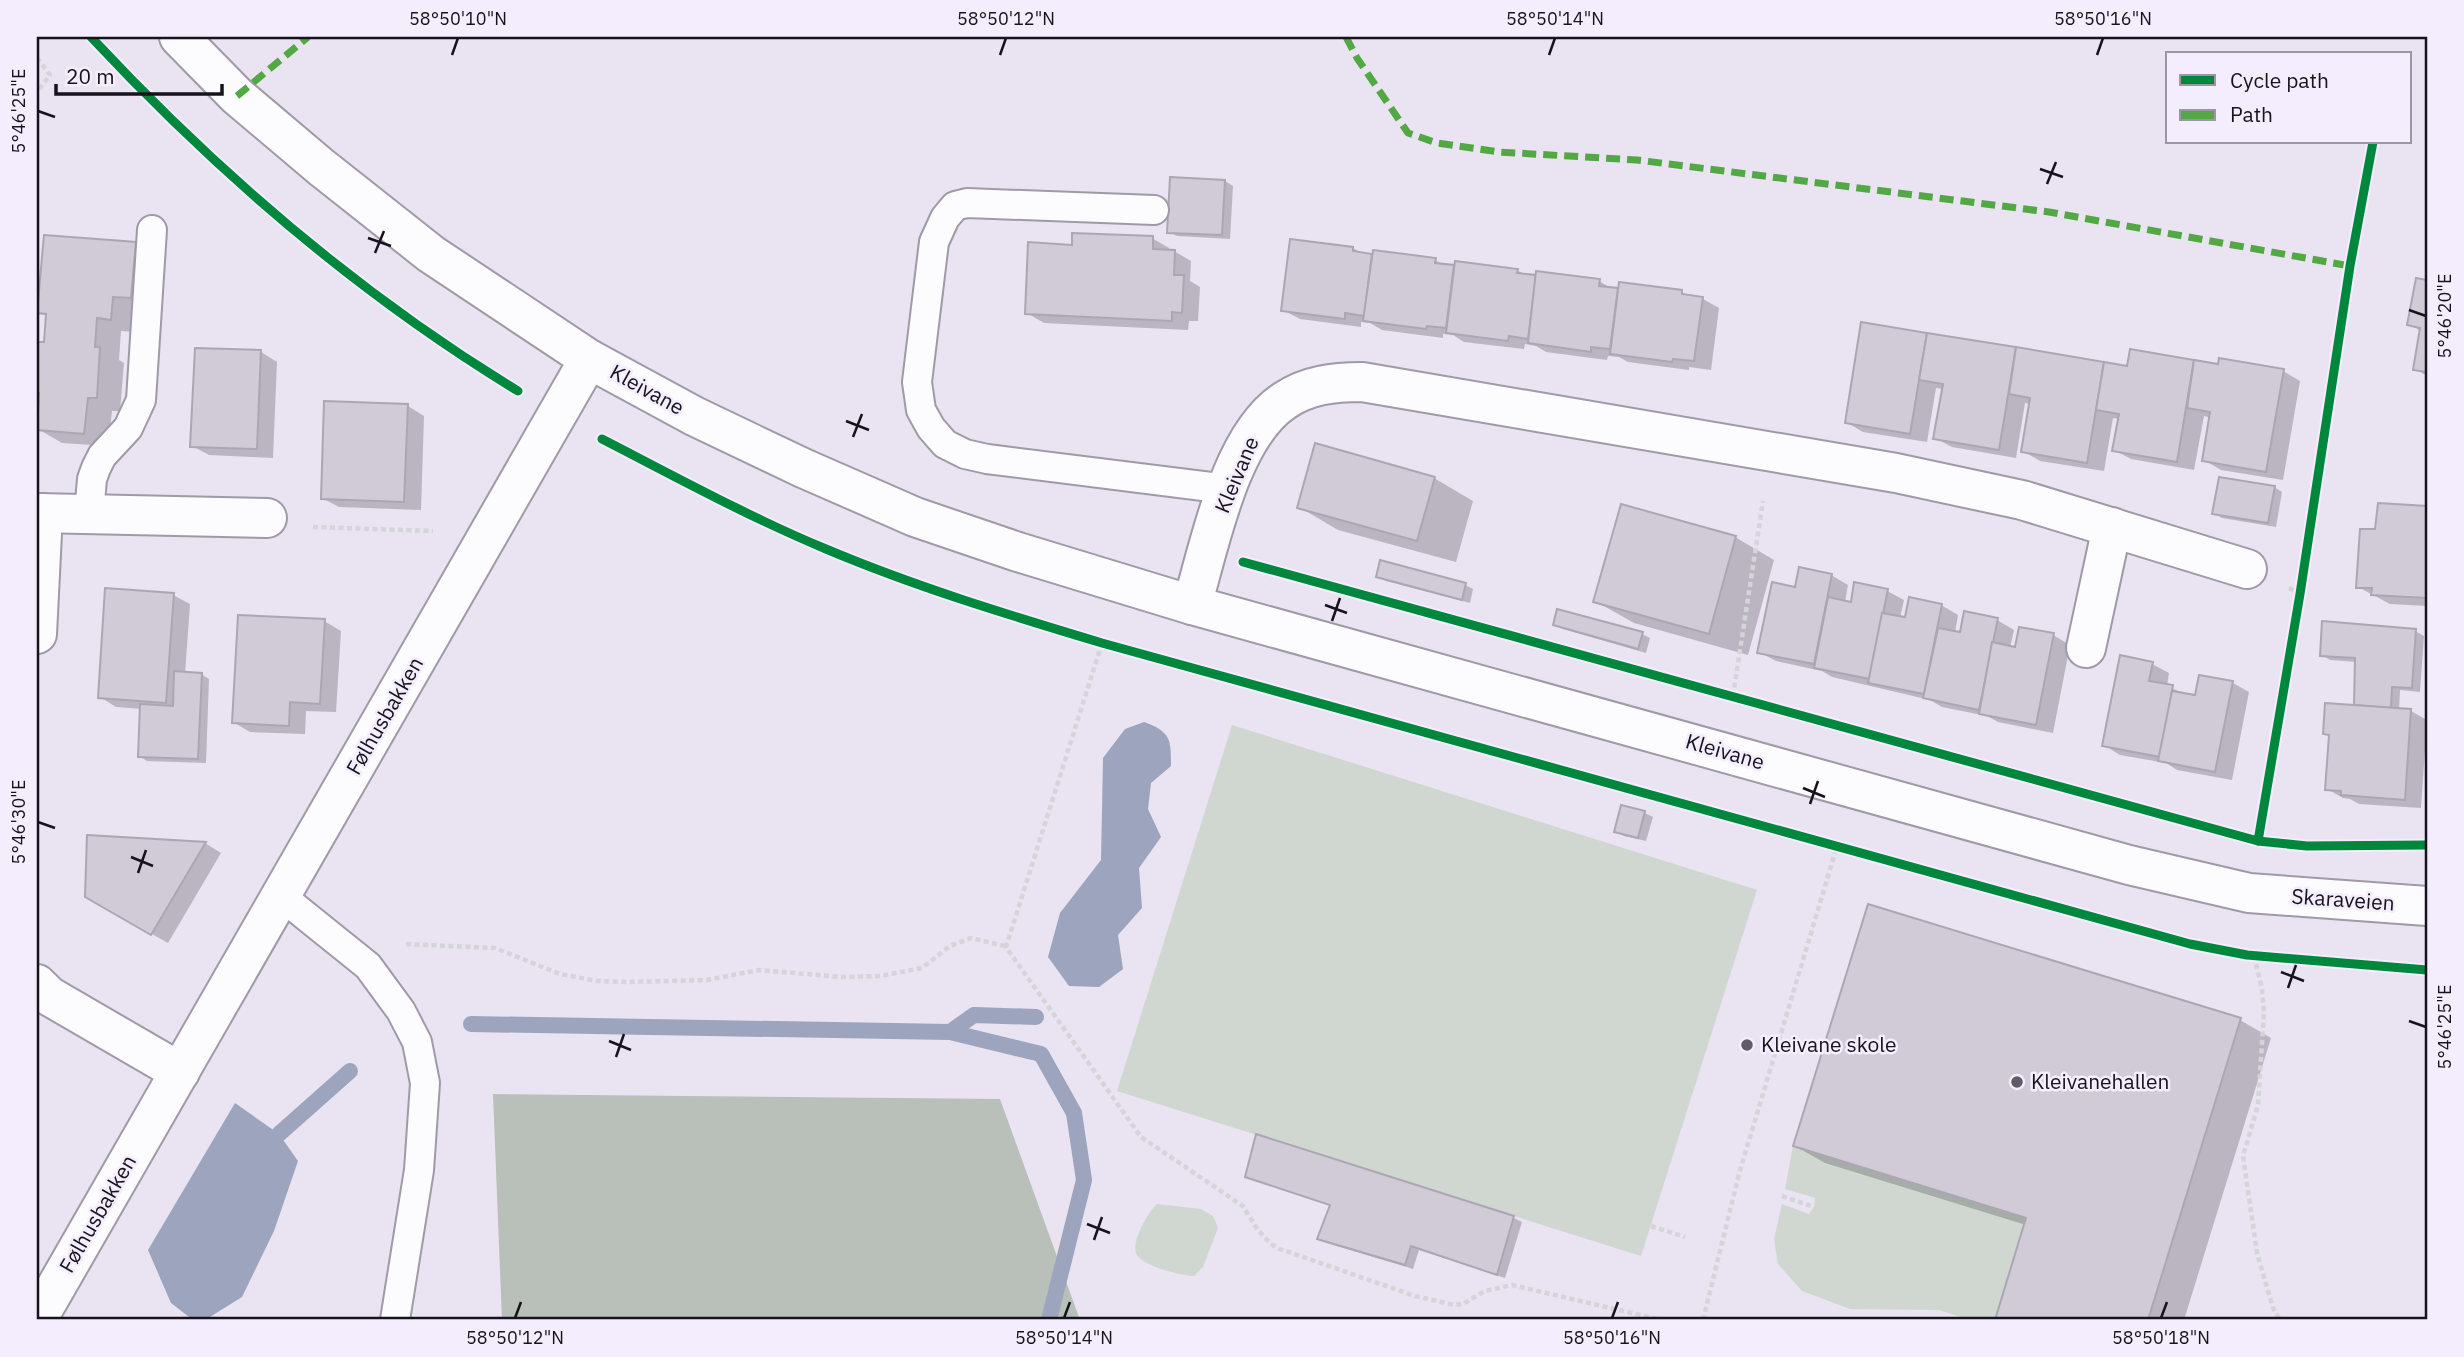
<svg xmlns="http://www.w3.org/2000/svg" width="2464" height="1357" font-family="'IBM Plex Sans',sans-serif">
<rect width="100%" height="100%" fill="#e9e3f2"/>
<g fill="#d0d7d1">
<path d="M1232 725 1757 890 1641 1256 1117 1091Z"/>
<path d="M1793 1146 2026 1218 1995 1320H1970L1939 1310 1850 1309 1802 1291 1778 1264 1774 1239 1782 1204 1809 1214 1814 1207 1815 1198 1785 1189Z"/>
<path d="M1157 1204 1201 1209 1213 1216 1218 1228 1203 1267 1194 1276C1182 1276 1143 1266 1137 1255 1130 1243 1148 1212 1157 1204Z"/>
</g>
<path fill="#b8c0b9" d="M493 1094 1000 1099 1080 1320H502Z"/>
<g fill="#9ca5bd">
<path d="M1144 722C1171 732 1171 739 1171 766L1151 783 1148 809 1161 837 1139 868 1142 908 1118 935 1123 969 1099 987 1069 986 1048 957 1060 913 1101 860 1103 758 1125 729Z"/>
<path d="M235 1103 279 1134 298 1161 274 1231 242 1297 205 1320H193L171 1303 148 1250Z"/>
</g>
<g fill="#0003">
<path d="M1225 181 1233 186 1230 239 1177 236 1169 232Z"/>
<path d="M1152 238 1169 248V251H1174L1191 261 1190 281 1200 287 1198 321H1189L1188 330 1044 323 1027 313 1073 246Z"/>
<path d="M135 244 159 258 135 332 121 331 119 360 124 363 120 411H112L108 446 62 443 38 429 40 404 37 403V344H46L48 317 39 312Z"/>
<path d="M1353 248 1363 254 1374 256 1435 260 1446 266 1517 270 1527 276 1599 281 1614 290 1682 292 1690 297 1703 299 1719 308 1711 370 1689 367V370L1628 362 1619 357 1608 356 1607 360 1546 352 1536 346 1525 344 1524 349 1464 342 1453 335 1443 334V338L1382 330 1370 323 1361 322V327L1300 319 1283 310Z"/>
<path d="M2417 280 2427 282V376L2415 369 2421 331 2409 324Z"/>
<path d="M1863 324 2129 368 2131 351 2219 366 2283 371 2300 381 2283 480 2221 470 2204 460 2211 418 2204 416 2194 470 2131 459 2114 450 2119 419 2113 418 2104 471 2040 461 2023 451 2031 404 2025 403 2016 458 1952 447 1935 438 1943 389 1936 388 1927 442 1863 432 1846 422Z"/>
<path d="M261 352 277 362 273 458 209 455 192 446Z"/>
<path d="M408 406 424 416 421 510 339 507 322 498Z"/>
<path d="M1434 478 1473 501 1456 562 1338 530 1299 507Z"/>
<path d="M2274 487 2282 492 2276 527 2222 518 2214 513Z"/>
<path d="M2379 505 2427 508V606L2390 604 2358 587 2377 531Z"/>
<path d="M1735 537 1774 560 1748 655 1634 623 1595 601Z"/>
<path d="M1831 575 1848 585 1845 602 1852 604 1887 591 1904 600 1900 618 1907 619 1941 605 1958 615 1955 633 1961 634 1997 620 2014 630 2010 648 2017 649 2053 635 2070 645 2053 733 1998 722 1987 716 1942 707 1930 700 1832 677 1822 671 1776 661 1759 652 1797 589Z"/>
<path d="M1378 576 1465 585 1473 589 1470 603 1386 581Z"/>
<path d="M173 595 190 604 185 674H201L209 679 206 763 147 761 139 756 142 709 116 707 100 697Z"/>
<path d="M324 621 341 631 336 712 306 711 305 734 250 732 233 722Z"/>
<path d="M1555 624 1642 634 1650 638 1646 653 1563 629Z"/>
<path d="M2415 631 2424 636 2420 692 2400 690 2399 710 2411 711 2427 720 2421 808 2359 804 2350 799 2343 798 2327 789 2331 736 2325 733 2361 707 2357 662 2330 660 2322 655Z"/>
<path d="M2152 664 2169 673 2167 686 2187 695 2197 697 2233 683 2249 692 2232 780 2177 770 2166 763 2120 755 2104 745Z"/>
<path d="M1622 807 1645 813 1653 817 1646 841 1624 836 1616 831Z"/>
<path d="M89 837 205 843 221 853 168 943 86 897Z"/>
<path d="M2240 1020 2271 1038 2184 1320H1997L2026 1225 1825 1163 1795 1146Z"/>
<path d="M1258 1137 1514 1218 1522 1222 1505 1278 1419 1250 1413 1269 1327 1243 1319 1238 1332 1206 1247 1176Z"/>
</g>
<g fill="none" stroke-linecap="round" stroke-linejoin="round">
<g stroke="#9ca5bd" stroke-width="16">
<path d="M471 1024 950 1032 1041 1054 1074 1113 1084 1180 1049 1320"/>
<path d="M950 1032 974 1015 1036 1017"/>
<path d="M279 1134 350 1071"/>
</g>
</g>
<g fill="#d0cbd7" stroke="#aba7b2" stroke-width="2">
<path d="M1170 177 1225 180 1222 235 1167 233Z"/>
<path d="M1072 233 1153 236V249L1175 250 1174 275H1184L1182 313 1172 312V321L1025 314 1028 242 1072 245Z"/>
<path d="M44 235 136 242 131 298 113 297 111 320 97 318 95 347H100L97 398H88L84 434 37 430 39 393H37V342H44L46 314 37 313Z"/>
<path d="M1290 239 1353 247V251L1372 254 1364 316 1345 313V319L1281 311Z"/>
<path d="M1373 250 1436 258 1435 263 1454 265 1446 328 1427 326 1426 329 1363 321Z"/>
<path d="M1455 261 1518 269 1517 273 1536 275 1528 339 1509 336 1508 341 1446 333Z"/>
<path d="M1536 271 1600 279 1599 286 1618 288 1610 349 1591 347V352L1528 343Z"/>
<path d="M2416 278 2427 280V372L2413 370 2420 328 2407 325Z"/>
<path d="M1619 282 1682 290V294L1703 297 1694 361 1673 359 1672 362 1610 354Z"/>
<path d="M1861 322 1927 333 1910 434 1845 423Z"/>
<path d="M1927 333 2016 347 1999 450 1933 439 1943 384 1919 380Z"/>
<path d="M2016 347 2104 362 2087 463 2021 452 2030 398 2009 394Z"/>
<path d="M195 348 261 350 257 449 190 447Z"/>
<path d="M2130 349 2194 360 2177 462 2112 451 2119 414 2096 410 2104 362 2127 366Z"/>
<path d="M2219 358 2284 369 2266 472 2202 461 2210 412 2187 408 2194 360 2218 364Z"/>
<path d="M324 401 408 404 404 502 321 499Z"/>
<path d="M1315 443 1435 477 1417 541 1297 508Z"/>
<path d="M2219 477 2275 486 2268 523 2212 514Z"/>
<path d="M2378 503 2427 506V598L2371 595 2372 588H2356L2360 529H2375Z"/>
<path d="M1621 504 1736 536 1709 634 1593 602Z"/>
<path d="M1380 560 1466 583 1462 600 1376 577Z"/>
<path d="M1799 567 1832 574 1814 664 1757 653 1772 582 1795 587Z"/>
<path d="M1854 582 1888 589 1870 679 1814 668 1828 597 1851 602Z"/>
<path d="M105 588 174 593 166 703 98 698Z"/>
<path d="M1909 597 1942 604 1924 694 1868 683 1882 613 1905 617Z"/>
<path d="M1557 609 1643 632 1638 649 1553 625Z"/>
<path d="M1964 611 1998 618 1979 710 1923 698 1938 628 1960 632Z"/>
<path d="M238 615 325 619 320 704 290 702 289 726 232 723Z"/>
<path d="M2322 621 2416 629 2412 688 2392 687 2391 708 2354 705 2355 658 2320 656Z"/>
<path d="M2019 627 2054 633 2036 725 1979 714 1992 642 2015 647Z"/>
<path d="M2120 655 2153 662 2149 681 2173 685 2160 757 2102 746Z"/>
<path d="M174 671 202 673 198 759 138 757 140 704 173 706Z"/>
<path d="M2199 675 2233 681 2215 772 2158 761 2172 691 2195 695Z"/>
<path d="M2325 703 2411 709 2405 800 2341 795V791L2325 790 2329 735 2323 734Z"/>
<path d="M1621 805 1645 811 1638 838 1614 832Z"/>
<path d="M87 835 206 842 151 935 85 897Z"/>
<path d="M1868 904 2241 1018 2148 1320H1995L2026 1218 1793 1146Z"/>
<path d="M1256 1134 1514 1216 1497 1275 1411 1246 1405 1265 1317 1239 1330 1205 1245 1177Z"/>
</g>
<g fill="none" stroke-linecap="round" stroke-linejoin="round">
<defs>
<g id="lane">
<path d="M1154 210 967 203 955 206 945 218 934 242 917 382 921 410 931 428 945 444 965 454 987 459 1227 489"/>
<path d="M89 514 92 479 96 468 102 456 128 428 141 400 152 230"/>
<path d="M281 896 368 966 401 1011 417 1042 425 1083 419 1170 395 1320"/>
</g>
<g id="street">
<path d="M179 37 237 96 321 167 431 254 589 359 694 416 803 468 915 517 1018 552 1192 605 2129 865 2249 893 2427 906"/>
<path d="M37 513 267 518"/>
<path d="M1192 605C1210 544 1230 437 1284 401 1307 385 1334 382 1362 382L1896 473 2022 500 2247 569"/>
<path d="M37 634 43 513"/>
<path d="M2086 648 2112 527"/>
<path d="M37 984 49 996 180 1072"/>
<path d="M37 1320 589 359"/>
</g>
</defs>
<use href="#lane" stroke="#9f9aa6" stroke-width="32"/>
<use href="#street" stroke="#9f9aa6" stroke-width="42"/>
<g stroke="#d5d4d8" stroke-width="4.5" stroke-dasharray="5 3.5" stroke-linecap="butt">
<path d="M37 58 50 75 37 92"/>
<path d="M313 527 433 531"/>
<path d="M2289 588 2300 594"/>
<path d="M1102 643 1006 947 1141 1137 1243 1206 1257 1229 1271 1244 1280 1249 1415 1296 1454 1305 1463 1304 1485 1291 1512 1285 1662 1320"/>
<path d="M1733 696 1763 501"/>
<path d="M406 944 495 948 560 974 597 981 628 982 707 980 759 970 841 977 880 976 922 968 950 946 971 938 1005 946"/>
<path d="M2254 956 2262 989 2264 1012 2258 1105 2243 1156 2257 1253 2273 1308 2280 1320"/>
<path d="M1782 1196 1814 1207"/>
<path d="M1651 1226 1685 1237"/>
<path d="M1703 1320 1739 1174 1837 846"/>
</g>
<use href="#lane" stroke="#fcfbfd" stroke-width="28"/>
<use href="#street" stroke="#fcfbfd" stroke-width="38"/>
<g stroke="#52a843" stroke-width="7" stroke-dasharray="14 7" stroke-linecap="butt">
<path d="M1346 37 1357 58 1408 133 1437 143 1499 152 1637 160 2049 212 2350 266"/>
<path d="M237 96 308 37"/>
</g>
<defs>
<g id="cycleway">
<path d="M91 37C217 172 360 295 518 391"/>
<path d="M602 439C676 477 749 517 826 549 916 587 1009 615 1102 643L2190 944 2247 955 2427 970"/>
<path d="M1243 562 2258 841 2307 846 2427 845"/>
<path d="M2258 841 2300 594 2350 266 2373 142"/>
</g>
</defs>
<use href="#cycleway" stroke="#f3edfd" stroke-width="13"/>
<use href="#cycleway" stroke="#00873e" stroke-width="9"/>
</g>
<path fill="none" stroke="#17131c" stroke-width="2.5" d="M452 55 458 38M1000 55 1006 38M1549 55 1555 38M2097 55 2103 38M38 111 55 117M2040 169 2063 177M2047 184 2056 162M368 238 391 246M375 253 384 231M2409 310 2426 316M846 421 869 430M853 437 862 414M1325 605 1347 613M1332 621 1340 598M1803 788 1825 797M1810 804 1818 781M38 822 55 828M131 857 153 866M138 873 146 850M2281 972 2304 981M2288 988 2296 965M2409 1021 2426 1027M609 1041 631 1050M616 1057 624 1034M1087 1224 1110 1233M1094 1240 1102 1217M515 1318 521 1302M1064 1318 1070 1302M1612 1318 1618 1302M2161 1318 2167 1302"/>
<g fill="#605c67" stroke="#f3edfd" stroke-width="2.5">
<circle cx="1747" cy="1045" r="7"/>
<circle cx="2017" cy="1082" r="7"/>
</g>
<g text-anchor="middle" stroke-width="5" stroke-linejoin="round" paint-order="stroke">
<g font-size="21" fill="#17131c" stroke="#f3edfd">
<text transform="translate(647 390) rotate(29)" y="7">Kleivane</text>
<text transform="translate(1237 475) rotate(-67)" y="7">Kleivane</text>
<text transform="translate(385 716) rotate(-60)" y="7">Følhusbakken</text>
<text transform="translate(1725 752) rotate(16)" y="7">Kleivane</text>
<text transform="translate(2343 900) rotate(4)" y="7">Skaraveien</text>
<text transform="translate(98 1214) rotate(-60)" y="7">Følhusbakken</text>
</g>
<g font-size="21" fill="#17131c" stroke="#f3edfd" text-anchor="start">
<text x="1761" y="1052">Kleivane skole</text>
<text x="2031" y="1089">Kleivanehallen</text>
</g>
</g>
<rect width="2464" height="1357" fill="none" stroke="#f3edfd" stroke-width="77"/>
<rect x="2166" y="52" width="245" height="91" fill="#f3edfd" stroke="#9b96a3" stroke-width="2"/>
<rect x="2180" y="75" width="35" height="10" fill="#00873e" stroke="#9b96a3" stroke-width="2"/>
<text x="2230" y="88" font-size="21" fill="#17131c">Cycle path</text>
<rect x="2180" y="110" width="35" height="10" fill="#52a843" stroke="#9b96a3" stroke-width="2"/>
<text x="2230" y="122" font-size="21" fill="#17131c">Path</text>
<path d="M56 84v10h166v-10" fill="none" stroke="#17131c" stroke-width="3.5"/>
<text x="66" y="84" font-size="21" fill="#17131c" stroke="#f3edfd" stroke-width="5" paint-order="stroke">20 m</text>
<rect x="38" y="38" width="2388" height="1280" fill="none" stroke="#17131c" stroke-width="2.5"/>
<g font-size="18" text-anchor="middle" fill="#17131c">
<text x="458" y="25">58°50'10"N</text>
<text x="1006" y="25">58°50'12"N</text>
<text x="1555" y="25">58°50'14"N</text>
<text x="2103" y="25">58°50'16"N</text>
<text transform="translate(19 111) rotate(-90)" y="6">5°46'25"E</text>
<text transform="translate(2445 316) rotate(-90)" y="6">5°46'20"E</text>
<text transform="translate(19 822) rotate(-90)" y="6">5°46'30"E</text>
<text transform="translate(2445 1027) rotate(-90)" y="6">5°46'25"E</text>
<text x="515" y="1344">58°50'12"N</text>
<text x="1064" y="1344">58°50'14"N</text>
<text x="1612" y="1344">58°50'16"N</text>
<text x="2161" y="1344">58°50'18"N</text>
</g>
</svg>
